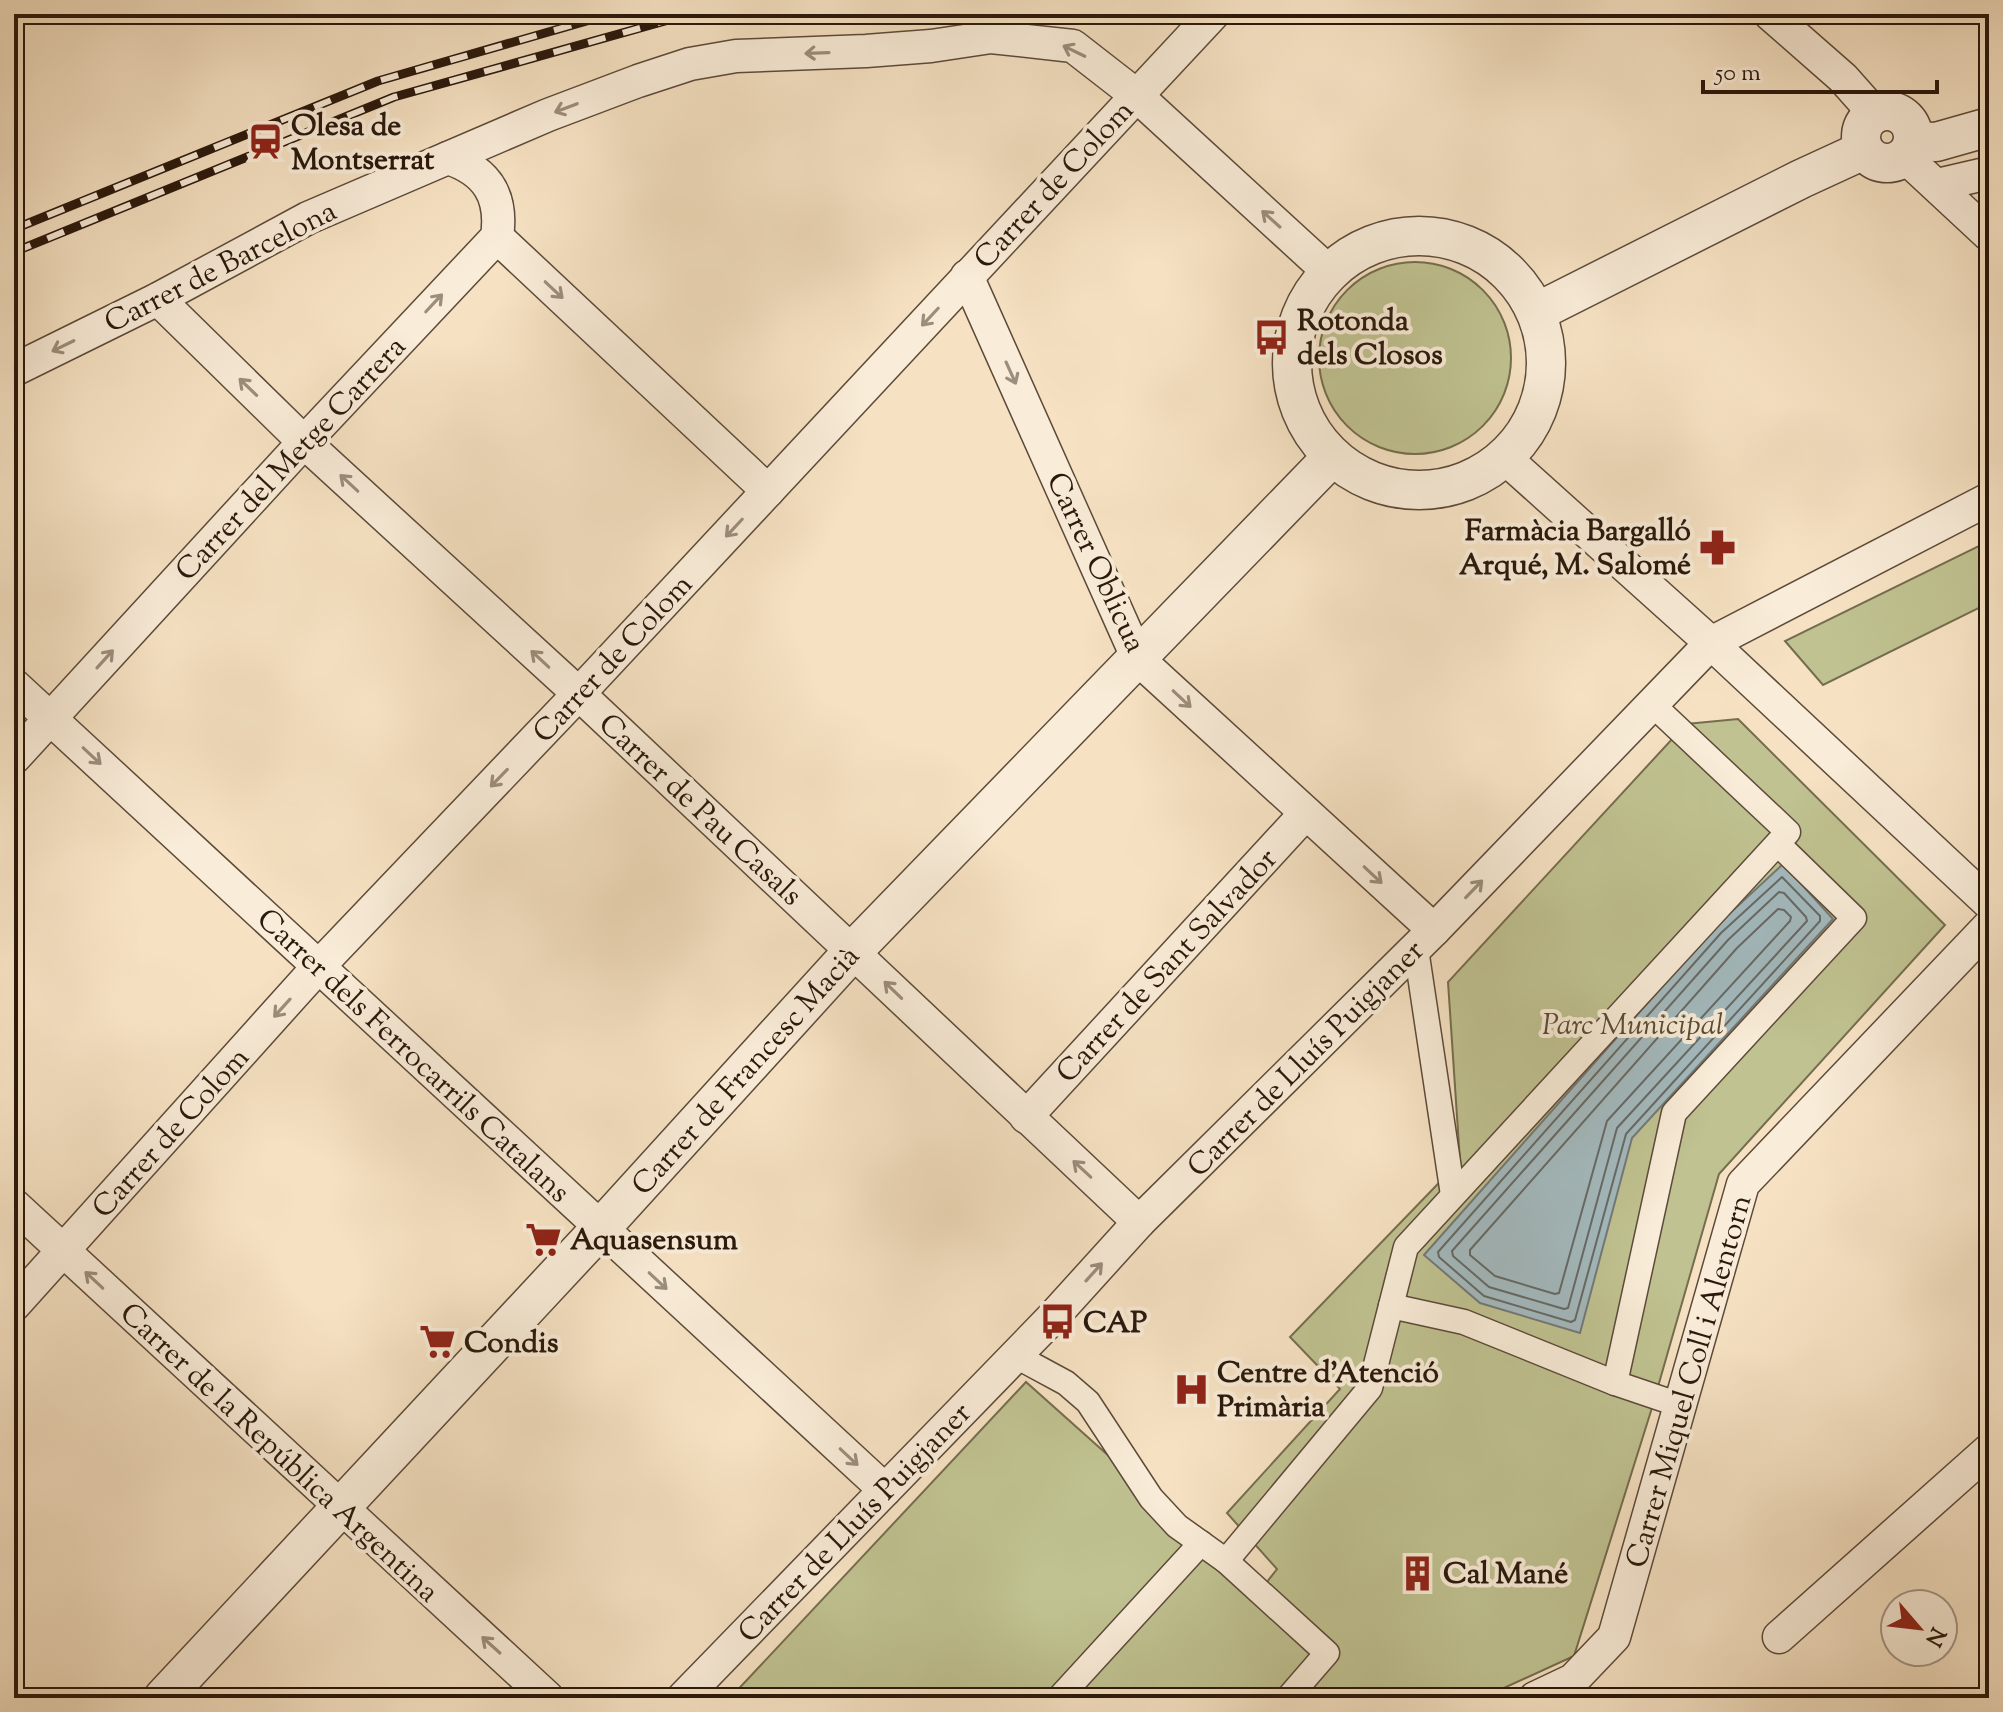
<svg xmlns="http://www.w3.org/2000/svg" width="2003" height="1712" font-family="'Sorts Mill Goudy',serif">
<rect width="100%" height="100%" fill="#f6e2c3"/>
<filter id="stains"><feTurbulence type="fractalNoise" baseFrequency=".0025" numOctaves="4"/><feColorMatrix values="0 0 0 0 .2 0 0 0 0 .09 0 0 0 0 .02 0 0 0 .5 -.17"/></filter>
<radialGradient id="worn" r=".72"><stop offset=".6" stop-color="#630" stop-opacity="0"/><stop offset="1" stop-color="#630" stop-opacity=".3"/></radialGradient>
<g fill="#c0c291" stroke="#756d4e" stroke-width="2">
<circle cx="1415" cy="358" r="96"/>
<path d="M1989 541V603L1823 685 1785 641Z"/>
<path d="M1738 719 1945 925 1719 1174 1651 1411 1574 1656 1482 1698H730L1026 1382 1260 1591 1277 1569 1227 1513 1340 1389 1290 1337 1460 1161 1448 982 1686 724Z"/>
</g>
<path fill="#a3babf" stroke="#737977" stroke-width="2" d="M1783 864 1833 919 1632 1138 1580 1333 1480 1303 1424 1255 1715 927Z"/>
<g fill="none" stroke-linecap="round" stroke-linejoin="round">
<g stroke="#666966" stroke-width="2">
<path d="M1782 877 1820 916V921L1626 1134 1575 1320 1571 1322 1484 1296 1439 1257 1438 1252 1721 933Z"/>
<path d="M1779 892 1784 893 1806 917 1807 921 1617 1128 1568 1308 1564 1309 1489 1287 1453 1256 1452 1251 1728 940Z"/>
<path d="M1778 909 1784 910 1791 917 1790 921 1607 1121 1559 1293 1555 1294 1495 1276 1470 1255V1250L1737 948Z"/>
</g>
<defs>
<g id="pedestrian">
<path d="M1416 949 1453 1195"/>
<path d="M1391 1306 1464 1322 1615 1383 1680 1405"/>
<path d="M1016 1356 1066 1383 1088 1402 1151 1498 1177 1526 1226 1561 1327 1653 1288 1698"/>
<path d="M1615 1383 1674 1113 1854 918 1778 844"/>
<path d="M1226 1561 1370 1388 1406 1247 1788 832 1652 704"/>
<path d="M1059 1698 1201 1543"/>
</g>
<g id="minor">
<path d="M1770 14 1843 78 1875 114"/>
<path d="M1904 156 1989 235"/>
<path d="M1937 185 1989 173"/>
<path d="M497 237 768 491"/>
<path d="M967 276 1138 659 1434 930"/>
<path d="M158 299 304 442 579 694 1139 1222"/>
<path d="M14 370 158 299 308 218 548 115 638 81 690 64 736 56 866 51 931 46 991 37 1073 46 1136 95 1329 272"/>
<path d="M1505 458 1711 643 1989 903"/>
<path d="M14 685 885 1490"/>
<path d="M14 758 304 442 497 237C503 196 487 171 448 158"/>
<path d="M1026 1117 1306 813"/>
<path d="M14 1205 548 1698"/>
<path d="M14 1305 319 966 570 703 1213 14"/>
<path d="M1779 1637 1989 1450"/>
<path d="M683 1698 1052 1318 1139 1222 1434 930 1711 643 1989 499"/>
<path d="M1535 1698 1573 1680 1614 1637 1743 1184 1989 926"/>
</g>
<g id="tertiary">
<circle cx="1887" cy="137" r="26"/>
<path d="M1913 141 1936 142 1989 127"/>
<circle cx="1419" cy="363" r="127"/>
<path d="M1537 312 1801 179 1864 150"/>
<path d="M163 1698 601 1228 853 951 1332 457"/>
</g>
</defs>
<use href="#pedestrian" stroke="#5d4a3a" stroke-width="27"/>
<use href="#minor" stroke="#5d4a3a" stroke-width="35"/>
<use href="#tertiary" stroke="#5d4a3a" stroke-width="41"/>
<use href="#pedestrian" stroke="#f9ecd8" stroke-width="24"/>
<use href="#minor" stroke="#f9ecd8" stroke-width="32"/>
<use href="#tertiary" stroke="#f9ecd8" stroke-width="38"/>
<defs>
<g id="rail">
<path d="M14 229 378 81 611 14"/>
<path d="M14 252 394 97 690 14"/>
</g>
</defs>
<use href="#rail" stroke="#2a180c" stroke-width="9"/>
<use href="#rail" stroke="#f9ecd8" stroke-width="6" stroke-dasharray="18" stroke-linecap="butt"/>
</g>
<defs><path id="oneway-shaft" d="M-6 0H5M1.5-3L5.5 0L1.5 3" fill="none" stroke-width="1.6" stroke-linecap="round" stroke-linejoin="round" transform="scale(2)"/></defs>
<g stroke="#9c8d7c">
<use href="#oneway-shaft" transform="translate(1074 51) rotate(-154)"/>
<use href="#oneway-shaft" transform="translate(817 53) rotate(178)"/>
<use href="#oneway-shaft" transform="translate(566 108) rotate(159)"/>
<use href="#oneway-shaft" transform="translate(1271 219) rotate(-138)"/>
<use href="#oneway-shaft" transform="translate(554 290) rotate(43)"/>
<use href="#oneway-shaft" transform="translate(434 303) rotate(-47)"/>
<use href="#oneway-shaft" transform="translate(930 317) rotate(133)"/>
<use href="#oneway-shaft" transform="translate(63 346) rotate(154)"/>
<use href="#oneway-shaft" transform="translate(1011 373) rotate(66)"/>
<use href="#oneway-shaft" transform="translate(248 387) rotate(-136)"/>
<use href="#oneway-shaft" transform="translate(349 483) rotate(-137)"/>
<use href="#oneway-shaft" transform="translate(734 528) rotate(133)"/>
<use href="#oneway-shaft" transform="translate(105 659) rotate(-48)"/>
<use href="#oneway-shaft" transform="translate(540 659) rotate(-137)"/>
<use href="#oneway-shaft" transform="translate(1182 699) rotate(43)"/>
<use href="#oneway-shaft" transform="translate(92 756) rotate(43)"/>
<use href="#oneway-shaft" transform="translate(499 778) rotate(134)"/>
<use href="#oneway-shaft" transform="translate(1373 875) rotate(43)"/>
<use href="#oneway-shaft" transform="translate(1474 889) rotate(-46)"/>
<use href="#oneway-shaft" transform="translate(893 990) rotate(-136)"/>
<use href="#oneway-shaft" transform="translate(282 1008) rotate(132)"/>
<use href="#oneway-shaft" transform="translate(1082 1169) rotate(-137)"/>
<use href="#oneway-shaft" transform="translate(1094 1272) rotate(-48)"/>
<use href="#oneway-shaft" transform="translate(94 1280) rotate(-137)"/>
<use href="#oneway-shaft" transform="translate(658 1281) rotate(43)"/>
<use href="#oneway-shaft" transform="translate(849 1457) rotate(43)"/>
<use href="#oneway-shaft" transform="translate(491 1645) rotate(-138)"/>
</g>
<defs>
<symbol id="station-bare" viewBox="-9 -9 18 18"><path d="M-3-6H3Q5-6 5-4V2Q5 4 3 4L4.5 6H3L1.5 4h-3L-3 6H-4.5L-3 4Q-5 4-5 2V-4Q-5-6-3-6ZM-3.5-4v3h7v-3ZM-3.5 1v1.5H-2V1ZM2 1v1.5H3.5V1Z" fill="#8f2418" stroke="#f9ecd8" stroke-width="2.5" paint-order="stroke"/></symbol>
<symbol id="bus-bare" viewBox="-9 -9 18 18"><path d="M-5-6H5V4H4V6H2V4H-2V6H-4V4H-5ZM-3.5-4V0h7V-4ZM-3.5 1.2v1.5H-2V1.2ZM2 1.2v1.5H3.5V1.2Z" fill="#8f2418" stroke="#f9ecd8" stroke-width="2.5" paint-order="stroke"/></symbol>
<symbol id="pharmacy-bare" viewBox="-9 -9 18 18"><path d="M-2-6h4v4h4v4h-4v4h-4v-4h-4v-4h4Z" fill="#8f2418" stroke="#f9ecd8" stroke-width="2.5" paint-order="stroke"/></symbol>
<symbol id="supermarket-bare" viewBox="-9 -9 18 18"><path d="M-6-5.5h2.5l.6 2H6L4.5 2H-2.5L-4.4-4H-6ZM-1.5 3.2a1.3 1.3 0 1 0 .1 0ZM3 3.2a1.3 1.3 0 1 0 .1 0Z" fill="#8f2418" stroke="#f9ecd8" stroke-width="2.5" paint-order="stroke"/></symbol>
<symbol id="hospital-bare" viewBox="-9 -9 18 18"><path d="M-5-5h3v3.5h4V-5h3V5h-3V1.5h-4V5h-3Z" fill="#8f2418" stroke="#f9ecd8" stroke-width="2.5" paint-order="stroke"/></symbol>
<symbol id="building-bare" viewBox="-9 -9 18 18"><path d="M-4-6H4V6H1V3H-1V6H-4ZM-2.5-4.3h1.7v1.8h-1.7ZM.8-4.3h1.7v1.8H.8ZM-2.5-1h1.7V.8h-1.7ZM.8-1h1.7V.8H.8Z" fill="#8f2418" stroke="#f9ecd8" stroke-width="2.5" paint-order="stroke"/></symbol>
</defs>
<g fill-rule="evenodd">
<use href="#station-bare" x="240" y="116" width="51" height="51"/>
<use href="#bus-bare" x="1246" y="312" width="51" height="51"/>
<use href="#pharmacy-bare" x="1692" y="522" width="51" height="51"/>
<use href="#supermarket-bare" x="518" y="1214" width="51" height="51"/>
<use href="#bus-bare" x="1032" y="1296" width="51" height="51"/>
<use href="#supermarket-bare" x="412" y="1316" width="51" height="51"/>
<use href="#hospital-bare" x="1166" y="1364" width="51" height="51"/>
<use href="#building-bare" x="1392" y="1548" width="51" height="51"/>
</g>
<g text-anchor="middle" stroke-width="8" stroke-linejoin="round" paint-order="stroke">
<g font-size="30" font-weight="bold" fill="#2a180c" stroke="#f9ecd8" text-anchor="start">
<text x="291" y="135">Olesa de<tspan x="291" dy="34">Montserrat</tspan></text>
<text x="1297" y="330">Rotonda<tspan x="1297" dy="34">dels Closos</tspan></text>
<text x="1691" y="540" text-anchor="end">Farmàcia Bargalló<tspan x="1691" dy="34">Arqué, M. Salomé</tspan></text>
<text x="570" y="1249">Aquasensum</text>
<text x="1083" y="1332">CAP</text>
<text x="464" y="1352">Condis</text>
<text x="1217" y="1382">Centre d'Atenció<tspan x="1217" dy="34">Primària</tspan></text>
<text x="1443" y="1583">Cal Mané</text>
</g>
<g font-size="30" fill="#2a180c" stroke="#f9ecd8">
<text transform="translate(1053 184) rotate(-47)" y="10">Carrer de Colom</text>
<text transform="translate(220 266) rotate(-27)" y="10">Carrer de Barcelona</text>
<text transform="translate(290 458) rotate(-47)" y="10">Carrer del Metge Carrera</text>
<text transform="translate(1097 562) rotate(65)" y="10">Carrer Oblicua</text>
<text transform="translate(612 658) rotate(-47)" y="10">Carrer de Colom</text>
<text transform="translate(701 809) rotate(43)" y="10">Carrer de Pau Casals</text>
<text transform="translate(1166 965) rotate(-47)" y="10">Carrer de Sant Salvador</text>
<text transform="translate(414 1055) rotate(43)" y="10">Carrer dels Ferrocarrils Catalans</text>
<text transform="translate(1305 1058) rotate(-45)" y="10">Carrer de Lluís Puigjaner</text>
<text transform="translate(745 1070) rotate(-48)" y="10">Carrer de Francesc Macià</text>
<text transform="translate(170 1132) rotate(-48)" y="10">Carrer de Colom</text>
<text transform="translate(1688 1381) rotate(-74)" y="10">Carrer Miquel Coll i Alentorn</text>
<text transform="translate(280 1452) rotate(43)" y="10">Carrer de la República Argentina</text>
<text transform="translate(854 1522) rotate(-46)" y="10">Carrer de Lluís Puigjaner</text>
</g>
<g font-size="30" font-style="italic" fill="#574b34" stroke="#f9ecd8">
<text x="1633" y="1034">Parc Municipal</text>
</g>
</g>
<rect width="2003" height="1712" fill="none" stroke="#f6e2c3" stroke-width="48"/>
<rect x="16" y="16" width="1971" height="1680" fill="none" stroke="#2a180c" stroke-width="4"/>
<rect x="24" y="24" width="1955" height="1664" fill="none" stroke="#2a180c" stroke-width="2"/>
<g transform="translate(1919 1628) rotate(118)"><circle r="38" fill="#f9ecd8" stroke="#a69786" stroke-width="2"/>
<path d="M0-6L14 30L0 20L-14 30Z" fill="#8f2418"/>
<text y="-12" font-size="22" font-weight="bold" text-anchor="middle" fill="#2a180c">N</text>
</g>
<path d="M1703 80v12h234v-12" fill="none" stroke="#2a180c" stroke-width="4"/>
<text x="1715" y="80" font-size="24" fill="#2a180c" stroke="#f9ecd8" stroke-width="6" paint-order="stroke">50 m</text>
<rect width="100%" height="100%" filter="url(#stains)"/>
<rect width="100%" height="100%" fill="url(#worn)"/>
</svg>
